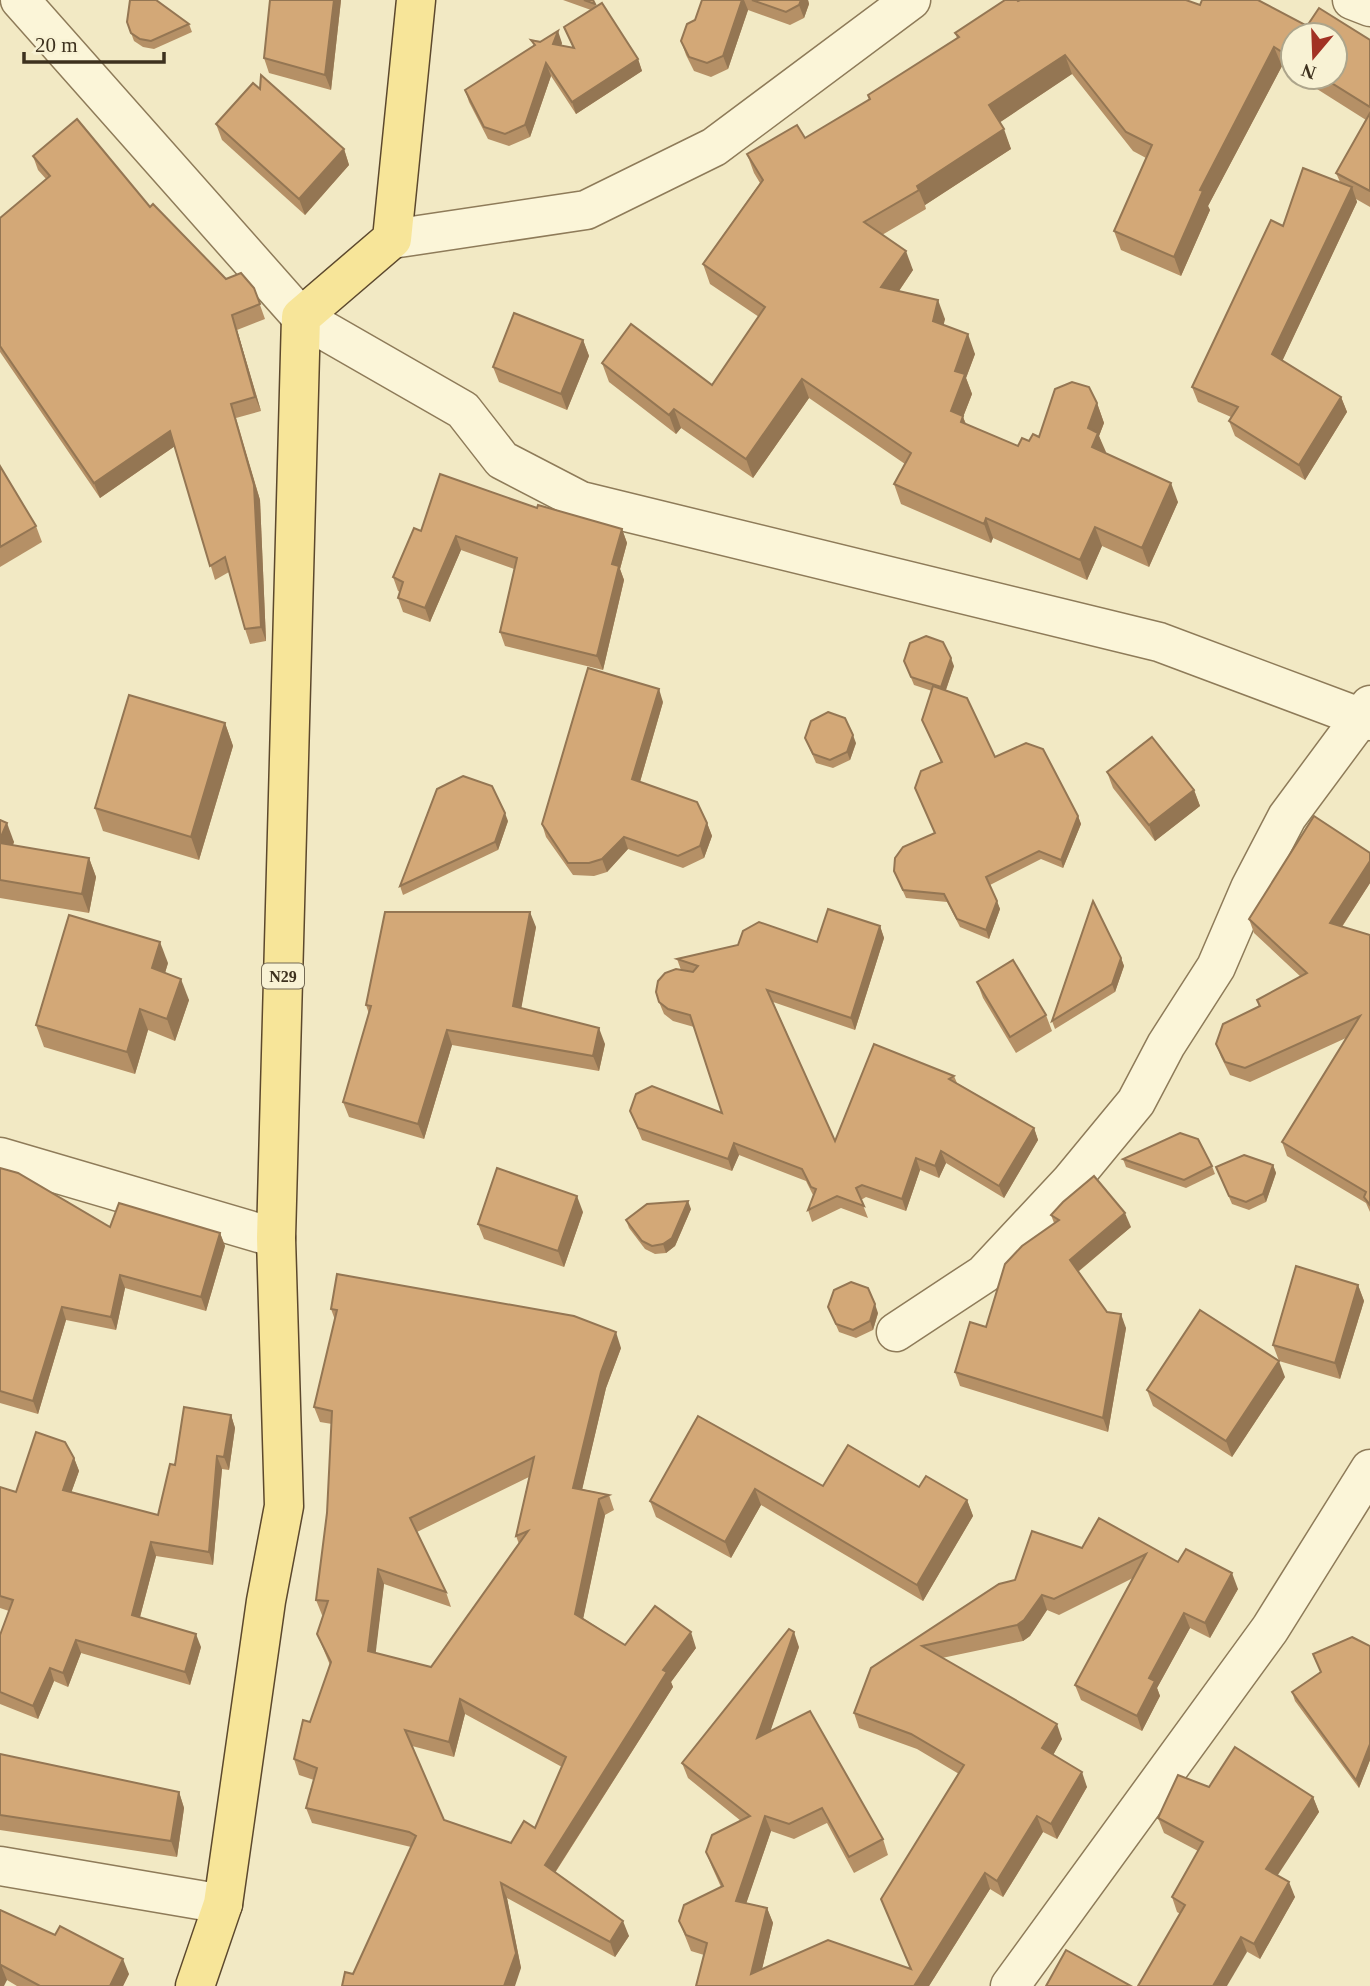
<svg xmlns="http://www.w3.org/2000/svg" width="1370" height="1986" font-family="Georgia,serif">
<rect width="100%" height="100%" fill="#f2e9c4"/>
<g fill="none" stroke-linecap="round" stroke-linejoin="round">
<defs>
<g id="minor">
<path d="M20 0 301 317 463 410 502 460 581 501 1159 642 1370 721"/>
<path d="M1352 0 1370 7"/>
<path d="M0 1157 276 1238"/>
<path d="M896 1332 984 1274 1070 1182 1136 1102 1166 1045 1216 967 1250 888 1287 817 1370 705"/>
<path d="M0 1866 223 1904"/>
<path d="M1010 1986 1270 1629 1370 1469"/>
</g>
<path id="tertiary" d="M392 239 586 210 714 147 911 0"/>
<path id="primary" d="M195 1986 223 1904 266 1601 284 1506 276 1238 301 317 392 239 416 0"/>
</defs>
<use href="#minor" stroke="#8e7b59" stroke-width="41"/>
<use href="#tertiary" stroke="#8e7b59" stroke-width="41"/>
<use href="#primary" stroke="#5c482d" stroke-width="41"/>
<use href="#minor" stroke="#fbf5d8" stroke-width="38"/>
<use href="#tertiary" stroke="#fbf5d8" stroke-width="38"/>
<use href="#primary" stroke="#f7e599" stroke-width="38"/>
</g>
<g fill="#b59066" fill-rule="evenodd">
<path d="M270 0H341L331 90 269 73 264 58Z"/>
<path d="M563 0H593L596 6 638 59 642 71 576 114 551 76 530 137 509 146 488 139 469 102 465 90 534 46 531 40 562 43 561 46 573 48 564 27 591 10Z"/>
<path d="M702 0H808L809 4 804 18 790 25 748 10 728 69 711 77 694 71 686 55 681 41 695 20Z"/>
<path d="M1018 1 1200 5 1307 26 1370 40V207L1356 199 1357 202 1282 361 1341 397 1347 412 1305 480 1235 436 1229 421 1231 417 1198 402 1192 387 1283 226 1340 182 1336 173 1366 120 1298 77H1335L1293 35V74L1282 66 1208 206 1210 210 1181 276 1121 250 1114 231 1146 158 1133 151 1072 74 1000 122 1011 149 925 205 926 209 882 235 913 270 899 291 945 319 943 325 975 354 966 378 972 394 963 417 966 424 1018 446 1039 437 1097 403 1104 423 1099 436 1105 453 1178 502 1149 567 1102 546 1087 580 993 538 991 543 901 504 894 484 905 464 809 398 753 478 681 428 676 434 609 382 602 363 712 385 759 317 710 284 703 264 760 183 754 173 747 154 805 138 869 100 868 95 957 38 955 33Z"/>
<path d="M127 22 189 24 192 32 154 49 143 47 134 41Z"/>
<path d="M260 89 344 149 349 165 305 215 222 140 216 124Z"/>
<path d="M33 156 150 207 226 279 254 288 265 319 237 330 261 411 236 418 260 500 266 641 250 644 245 629 229 572 215 580 175 446 100 498 0 352V218L46 179 38 170Z"/>
<path d="M583 340 589 356 567 410 499 382 493 367Z"/>
<path d="M0 466 36 526 42 542 0 567Z"/>
<path d="M537 508 622 529 627 543 620 569 624 580 603 670 505 646 500 632 514 569 461 550 430 622 403 612 398 598 400 592 398 591 393 577 421 531Z"/>
<path d="M904 661 954 666 946 690 995 757 1078 816 1081 824 1063 868 1041 859 990 885 1000 909 989 939 960 927 947 902 906 898 894 871 935 833 915 788 941 762 922 720 932 691 914 685Z"/>
<path d="M663 702 640 782 707 823 712 836 704 858 683 868 628 849 607 872 594 876 573 875 546 837 542 824Z"/>
<path d="M225 723 233 746 199 860 103 831 95 808Z"/>
<path d="M805 738 856 743 850 760 833 768 816 763Z"/>
<path d="M1107 772 1194 790 1200 806 1155 841 1113 788Z"/>
<path d="M0 820 14 842 13 845 89 858 96 877 89 913 0 898Z"/>
<path d="M508 821 498 850 403 895 400 886Z"/>
<path d="M1370 853V883L1342 927 1370 935V1212L1366 1203 1287 1156 1282 1142 1346 1038 1250 1082 1230 1075 1221 1057 1216 1044 1259 1006 1257 1000 1301 977 1254 933 1249 919Z"/>
<path d="M880 926 884 938 855 1030 773 1002 835 1141 954 1076 957 1083 1034 1128 1038 1140 1004 1198 946 1163 939 1178 920 1170 906 1211 866 1197 861 1200 868 1218 841 1208 812 1222 808 1210 813 1195 806 1181 739 1155 732 1171 642 1140 630 1111 722 1113 694 1027 673 1021 664 1014 659 1002 681 970 677 959 817 942Z"/>
<path d="M536 927 521 1008 605 1044 599 1071 452 1045 424 1139 349 1117 343 1102 369 1014 366 1005Z"/>
<path d="M1121 958 1124 966 1115 992 1055 1029 1052 1021Z"/>
<path d="M168 963 165 973 189 1000 175 1041 148 1030 135 1074 44 1047 36 1025Z"/>
<path d="M977 982 1046 1015 1052 1031 1016 1053 983 998Z"/>
<path d="M1123 1159 1212 1166 1215 1174 1186 1188 1126 1167Z"/>
<path d="M1273 1165 1276 1173 1266 1202 1249 1210 1232 1204 1216 1167Z"/>
<path d="M0 1168 110 1227 220 1233 225 1246 206 1311 125 1288 116 1330 66 1320 38 1414 0 1403Z"/>
<path d="M691 1209 675 1246 666 1253 655 1254 645 1249 629 1228 626 1220Z"/>
<path d="M583 1212 564 1267 484 1239 478 1224Z"/>
<path d="M1051 1215 1131 1227 1078 1272 1107 1312 1126 1328 1108 1432 960 1386 955 1372 1054 1223Z"/>
<path d="M1358 1285 1364 1301 1340 1379 1279 1361 1273 1345Z"/>
<path d="M828 1307 878 1313 873 1330 856 1338 839 1332Z"/>
<path d="M331 1309 621 1348 606 1388 582 1489 609 1495 614 1510 605 1515 583 1618 625 1645 696 1648 671 1682 673 1687 555 1873 629 1936 615 1957 507 1898 521 1968 353 1974 411 1847 312 1823 306 1808 314 1780 299 1775 294 1759 310 1722 330 1665 317 1634 323 1615H322L316 1600 327 1513 332 1424 320 1422 314 1407 335 1320ZM529 1477 516 1536 519 1544 431 1667 375 1653 384 1584 451 1607 446 1592 417 1532ZM465 1714 562 1767 535 1828 511 1843 444 1820 412 1746 454 1757Z"/>
<path d="M1285 1377 1232 1457 1153 1406 1147 1390Z"/>
<path d="M231 1415 235 1428 229 1470 222 1469 213 1565 156 1556 140 1617 201 1647 190 1685 81 1653 68 1687 54 1681 38 1719 0 1704V1635L9 1611 0 1608V1487L16 1492 74 1458 79 1471 71 1493 158 1515 175 1465Z"/>
<path d="M698 1416 823 1486 919 1487 967 1500 973 1516 923 1601 761 1505 731 1558 656 1517 650 1501Z"/>
<path d="M1099 1518 1178 1562 1238 1589 1210 1638 1190 1628 1157 1688 1160 1696 1142 1731 1081 1700 1075 1685 1133 1578 1059 1615 1047 1610 1030 1636 1023 1641 942 1658 1062 1739 1053 1755 1087 1787 1057 1839 1043 1832 1003 1897 990 1889 929 1986H696L704 1955 691 1951 679 1921 721 1887 712 1867 706 1852 741 1821 688 1778 682 1763 799 1647 770 1731 883 1839 888 1855 854 1873 827 1823 794 1839 771 1831 746 1903 767 1908 773 1923 762 1969 910 1968 881 1899 959 1774 917 1749 859 1728 854 1713 871 1668 1015 1580 1082 1548Z"/>
<path d="M1370 1646V1760L1359 1788 1295 1701 1292 1692 1321 1672 1313 1654Z"/>
<path d="M0 1754 179 1792 184 1808 177 1857 0 1830Z"/>
<path d="M1209 1787 1313 1797 1319 1812 1277 1875 1295 1897 1260 1959 1177 1912 1172 1897 1198 1851 1164 1833 1158 1818Z"/>
<path d="M0 1910 129 1974 123 1986H17L7 1980 0 1986Z"/>
</g>
<g fill="#947653">
<path d="M334 0H341L331 90 325 75Z"/>
<path d="M742 0H744L748 10 728 69 723 56Z"/>
<path d="M801 0H808L809 4 804 18 799 5Z"/>
<path d="M558 31 562 43 558 56 553 44Z"/>
<path d="M1274 47 1282 66 1208 206 1210 210 1181 276 1174 257 1200 190Z"/>
<path d="M1065 55 1072 74 996 125 989 105Z"/>
<path d="M638 59 642 71 576 114 572 102Z"/>
<path d="M546 63 551 76 530 137 525 125Z"/>
<path d="M1004 129 1011 149 925 205 917 186Z"/>
<path d="M344 149 349 165 305 215 299 199Z"/>
<path d="M1352 187 1357 202 1278 370 1272 354Z"/>
<path d="M906 251 913 270 888 307 881 287Z"/>
<path d="M938 300 945 319 940 340 933 321Z"/>
<path d="M232 315 237 330 261 411 255 397Z"/>
<path d="M968 334 975 354 966 378 972 394 963 417 970 435 951 411 955 371Z"/>
<path d="M583 340 589 356 567 410 561 394Z"/>
<path d="M802 379 809 398 753 478 746 459Z"/>
<path d="M1341 397 1347 412 1305 480 1299 465Z"/>
<path d="M1097 403 1104 423 1099 436 1106 452 1099 466 1092 447 1088 428Z"/>
<path d="M231 404 260 500 266 641 261 627Z"/>
<path d="M674 409 681 428 676 434 669 415Z"/>
<path d="M170 431 175 446 100 498 94 483Z"/>
<path d="M1171 483 1178 502 1149 567 1142 548Z"/>
<path d="M986 518 993 538 991 543 984 524Z"/>
<path d="M1095 527 1102 546 1087 580 1080 560Z"/>
<path d="M622 529 627 543 620 569 624 580 603 670 597 656 612 564Z"/>
<path d="M456 536 461 550 430 622 425 608Z"/>
<path d="M951 658 954 666 944 695 941 687Z"/>
<path d="M659 689 663 702 637 792 632 779Z"/>
<path d="M225 723 233 746 199 860 191 837Z"/>
<path d="M853 735 856 743 850 760 847 752Z"/>
<path d="M1194 790 1200 806 1155 841 1149 825Z"/>
<path d="M505 813 508 821 498 850 495 842Z"/>
<path d="M1078 816 1081 824 1063 868 1061 860Z"/>
<path d="M7 823 14 842 5 862 0 847V839Z"/>
<path d="M707 823 712 836 704 858 700 846Z"/>
<path d="M624 837 628 849 607 872 602 859Z"/>
<path d="M89 858 96 877 89 913 82 894Z"/>
<path d="M1370 861V883L1335 937 1330 923Z"/>
<path d="M997 901 1000 909 989 939 986 930Z"/>
<path d="M530 912 536 927 519 1021 513 1006Z"/>
<path d="M880 926 884 938 855 1030 851 1018Z"/>
<path d="M160 942 168 963 160 989 152 968Z"/>
<path d="M1121 958 1124 966 1115 992 1112 984Z"/>
<path d="M181 979 189 1000 175 1041 167 1019Z"/>
<path d="M140 1009 148 1030 135 1074 127 1052Z"/>
<path d="M599 1028 605 1044 599 1071 593 1056Z"/>
<path d="M447 1030 452 1045 424 1139 418 1124Z"/>
<path d="M1034 1128 1038 1140 1004 1198 999 1186Z"/>
<path d="M734 1143 739 1155 732 1171 728 1159Z"/>
<path d="M941 1151 946 1163 939 1178 935 1166Z"/>
<path d="M916 1158 920 1170 906 1211 902 1199Z"/>
<path d="M1273 1165 1276 1173 1266 1202 1263 1194Z"/>
<path d="M577 1196 583 1212 564 1267 558 1251Z"/>
<path d="M688 1201 691 1209 675 1246 666 1253 663 1244Z"/>
<path d="M1125 1213 1131 1227 1075 1274 1070 1260Z"/>
<path d="M220 1233 225 1246 206 1311 201 1297Z"/>
<path d="M120 1275 125 1288 116 1330 111 1317Z"/>
<path d="M1358 1285 1364 1301 1340 1379 1335 1363Z"/>
<path d="M875 1304 878 1313 873 1330 870 1321Z"/>
<path d="M62 1307 66 1320 38 1414 33 1401Z"/>
<path d="M1121 1314 1126 1328 1108 1432 1103 1418Z"/>
<path d="M616 1332 621 1348 606 1388 579 1503 573 1488 601 1372Z"/>
<path d="M1279 1361 1285 1377 1232 1457 1226 1441Z"/>
<path d="M231 1415 235 1428 229 1470 224 1457Z"/>
<path d="M217 1456 222 1469 213 1565 209 1552Z"/>
<path d="M74 1458 79 1471 67 1504 63 1490Z"/>
<path d="M755 1489 761 1505 731 1558 725 1542Z"/>
<path d="M599 1499 605 1515 581 1629 575 1614Z"/>
<path d="M967 1500 973 1516 923 1601 917 1585Z"/>
<path d="M151 1542 156 1556 137 1628 132 1615Z"/>
<path d="M378 1569 384 1584 374 1667 368 1651Z"/>
<path d="M1232 1573 1238 1589 1210 1638 1205 1623Z"/>
<path d="M1042 1595 1047 1610 1030 1636 1023 1641 1017 1625Z"/>
<path d="M1184 1613 1190 1628 1157 1688 1160 1696 1142 1731 1137 1716 1149 1678Z"/>
<path d="M691 1632 696 1648 671 1682 673 1687 550 1880 545 1865 663 1670Z"/>
<path d="M794 1632 799 1647 763 1753 757 1738Z"/>
<path d="M196 1634 201 1647 190 1685 185 1672Z"/>
<path d="M76 1640 81 1653 68 1687 63 1673Z"/>
<path d="M50 1668 54 1681 38 1719 33 1706Z"/>
<path d="M460 1699 465 1714 454 1757 449 1742Z"/>
<path d="M1057 1724 1062 1739 1048 1764 1042 1748Z"/>
<path d="M1370 1744V1760L1359 1788 1356 1780Z"/>
<path d="M1082 1772 1087 1787 1057 1839 1051 1824Z"/>
<path d="M179 1792 184 1808 177 1857 171 1841Z"/>
<path d="M1313 1797 1319 1812 1272 1884 1266 1869Z"/>
<path d="M765 1816 771 1831 742 1916 736 1901Z"/>
<path d="M1037 1816 1043 1832 1003 1897 997 1881Z"/>
<path d="M985 1873 990 1889 929 1986H914Z"/>
<path d="M1289 1882 1295 1897 1260 1959 1254 1944Z"/>
<path d="M501 1883 507 1898 521 1968 515 1986H504Z"/>
<path d="M767 1908 773 1923 758 1986 751 1974Z"/>
<path d="M623 1921 629 1936 615 1957 610 1942Z"/>
<path d="M1241 1937 1247 1952 1227 1986H1213Z"/>
<path d="M123 1959 129 1974 123 1986H110Z"/>
<path d="M1 1965 7 1980 4 1986H0V1968Z"/>
</g>
<g fill="#d3a877" stroke="#947653" stroke-width="2" fill-rule="evenodd">
<path d="M130 0H156L189 24 151 41 140 39 131 33 127 22Z"/>
<path d="M270 0H334L325 75 264 58Z"/>
<path d="M584 0H593L595 4Z"/>
<path d="M702 0H742L723 56 707 63 689 57 681 41 687 24 695 20Z"/>
<path d="M752 0H801L799 5 786 12Z"/>
<path d="M1005 0H1017L1018 1 1020 0H1186L1200 5 1202 0H1258L1307 26 1319 8 1370 40V107L1322 77H1335V35H1293V59L1274 47 1200 190 1203 191 1174 257 1114 231 1152 145 1126 132 1065 55 989 105 1004 129 917 186 919 190 864 222 906 251 881 287 938 300 933 321 968 334 955 371 965 374 951 411 963 416 961 422 1018 446 1022 438 1029 441 1033 434 1039 437 1055 389 1072 382 1089 387 1097 403 1088 428 1098 433 1092 447 1171 483 1142 548 1095 527 1080 560 986 518 984 524 894 484 911 453 802 379 746 459 674 409 669 415 602 363 631 324 712 385 765 307 703 264 763 180 747 154 797 125 805 138 870 99 868 95 959 37 955 33Z"/>
<path d="M602 3 638 59 572 102 546 63 525 125 505 134 484 127 465 90 535 45 531 40 540 42 558 31 553 44 574 48 564 27Z"/>
<path d="M261 75 344 149 299 199 216 124 253 83 260 89Z"/>
<path d="M1370 113V191L1336 173Z"/>
<path d="M77 119 150 207 153 204 226 279 241 273 254 288 260 304 232 315 255 397 231 404 254 485 261 627 245 629 225 557 210 566 170 431 94 483 0 346V218L50 176 33 156Z"/>
<path d="M1303 168 1352 187 1272 354 1341 397 1299 465 1229 421 1238 407 1192 387 1271 220 1283 226Z"/>
<path d="M514 313 583 340 561 394 493 367Z"/>
<path d="M0 466 36 526 0 547Z"/>
<path d="M440 474 537 508 538 505 622 529 612 564 619 566 597 656 500 632 517 558 456 536 425 608 398 598 403 582 393 577 414 528 421 531Z"/>
<path d="M926 636 943 642 951 658 941 687 911 677 904 661 910 643Z"/>
<path d="M588 668 659 689 632 779 697 802 707 823 700 846 678 856 624 837 602 859 589 863H568L542 824Z"/>
<path d="M933 686 967 698 995 757 1026 743 1043 749 1078 816 1061 860 1039 851 986 877 997 901 986 930 957 919 944 894 903 890 894 871 895 858 903 847 935 833 915 788 921 771 942 762 922 720Z"/>
<path d="M129 695 225 723 191 837 95 808Z"/>
<path d="M828 712 845 718 853 735 847 752 830 760 813 754 805 738 811 721Z"/>
<path d="M1152 737 1194 790 1149 825 1107 772Z"/>
<path d="M463 776 492 786 505 813 495 842 400 886 437 789Z"/>
<path d="M1314 816 1370 853V861L1330 923 1370 935V1205L1364 1197 1366 1192 1282 1142 1360 1016 1245 1068 1225 1062 1216 1044 1223 1024 1260 1006 1257 1000 1307 973 1249 919Z"/>
<path d="M0 820 7 823 0 839Z"/>
<path d="M0 843 89 858 82 894 0 880Z"/>
<path d="M1093 901 1121 958 1112 984 1052 1021Z"/>
<path d="M828 909 880 926 851 1018 767 990 835 1141 874 1044 954 1076 949 1079 1034 1128 999 1186 941 1151 935 1166 916 1158 902 1199 862 1185 856 1188 864 1206 837 1196 808 1210 816 1189 811 1187 802 1169 734 1143 728 1159 638 1128 630 1111 636 1094 652 1086 722 1113 690 1015 668 1009 659 1002 656 992 658 981 665 973 676 969 693 972 698 966 677 959 738 945 743 931 759 922 817 942Z"/>
<path d="M385 912H530L513 1006 599 1028 593 1056 447 1030 418 1124 343 1102 371 1006 366 1005Z"/>
<path d="M69 915 160 942 152 968 181 979 167 1019 140 1009 127 1052 36 1025Z"/>
<path d="M1013 960 1046 1015 1010 1037 977 982Z"/>
<path d="M1180 1133 1198 1139 1212 1166 1184 1180 1123 1159Z"/>
<path d="M1244 1155 1273 1165 1263 1194 1246 1202 1229 1196 1216 1167Z"/>
<path d="M0 1168 18 1173 110 1227 119 1203 220 1233 201 1297 120 1275 111 1317 62 1307 33 1401 0 1391Z"/>
<path d="M497 1168 577 1196 558 1251 478 1224Z"/>
<path d="M1094 1176 1125 1213 1070 1260 1107 1312 1121 1314 1103 1418 955 1372 970 1322 986 1327 1005 1264 1022 1246 1059 1220 1051 1215 1063 1202Z"/>
<path d="M688 1201 672 1238 663 1244 652 1246 642 1241 626 1220 647 1204Z"/>
<path d="M1296 1266 1358 1285 1335 1363 1273 1345Z"/>
<path d="M337 1274 574 1316 616 1332 601 1372 573 1488 609 1495 599 1499 575 1614 625 1645 655 1606 691 1632 663 1670 667 1672 545 1865 623 1921 610 1942 501 1883 516 1953 504 1986H342L345 1972 353 1974 416 1836 409 1832 306 1808 317 1768 294 1759 303 1720 310 1722 331 1662 317 1634 328 1601 316 1600 327 1513 332 1411 314 1407 337 1310 331 1309ZM534 1457 516 1536 528 1531 431 1667 368 1651 378 1569 446 1592 410 1518ZM460 1699 566 1757 535 1828 524 1821 511 1843 444 1820 405 1730 449 1742Z"/>
<path d="M851 1282 868 1288 875 1304 870 1321 853 1330 836 1324 828 1307 834 1290Z"/>
<path d="M1200 1310 1279 1361 1226 1441 1147 1390Z"/>
<path d="M184 1407 231 1415 224 1457 217 1456 209 1552 151 1542 132 1615 196 1634 185 1672 76 1640 63 1673 50 1668 33 1706 0 1692V1635L13 1600 0 1596V1487L16 1492 36 1432 65 1442 74 1458 63 1490 158 1515 170 1464 175 1465Z"/>
<path d="M698 1416 823 1486 848 1445 919 1487 926 1476 967 1500 917 1585 755 1489 725 1542 650 1501Z"/>
<path d="M1099 1518 1178 1562 1186 1549 1232 1573 1205 1623 1184 1613 1149 1678 1155 1681 1137 1716 1075 1685 1146 1554 1054 1599 1042 1595 1024 1620 1017 1625 922 1646 1057 1724 1042 1748 1082 1772 1051 1824 1037 1816 997 1881 985 1873 914 1986H696L707 1943 686 1935 679 1921 684 1905 723 1886 706 1852 712 1835 750 1816 682 1763 789 1629 794 1632 757 1738 810 1711 883 1839 849 1857 822 1808 789 1824 765 1816 736 1901 767 1908 751 1974 828 1940 911 1969 881 1899 964 1765 911 1734 854 1713 871 1668 999 1584 1015 1580 1032 1531 1082 1548Z"/>
<path d="M1352 1637 1370 1646V1744L1356 1780 1292 1692 1321 1672 1313 1654Z"/>
<path d="M1235 1747 1313 1797 1266 1869 1289 1882 1254 1944 1241 1937 1213 1986H1138L1185 1905 1172 1897 1203 1842 1158 1818 1178 1775 1209 1787Z"/>
<path d="M0 1754 179 1792 171 1841 0 1815Z"/>
<path d="M0 1910 55 1935 60 1926 123 1959 110 1986H40L1 1965 0 1968Z"/>
<path d="M1066 1950 1131 1986H1046Z"/>
</g>
<g text-anchor="middle" stroke-width="5" stroke-linejoin="round" paint-order="stroke">
<rect fill="#f8f2d4" stroke="#756b55" stroke-width="2" x="262" y="963.5" width="42" height="25" rx="5"/>
<g font-size="16" font-weight="bold" fill="#3d311e">
<text x="283" y="982">N29</text>
</g>
</g>
<g transform="translate(1314 56) rotate(199)"><circle r="33" fill="#f8f2d4" stroke="#ada58b" stroke-width="2"/>
<path d="M0-5L12 26L0 18L-12 26Z" fill="#a23224"/>
<text y="-10" font-size="19" font-weight="bold" text-anchor="middle" fill="#3d311e">N</text>
</g>
<path d="M24 52v10h140v-10" fill="none" stroke="#3d311e" stroke-width="3.5"/>
<text x="35" y="52" font-size="21" fill="#3d311e" stroke="#f8f2d4" stroke-width="5" paint-order="stroke">20 m</text>
</svg>
